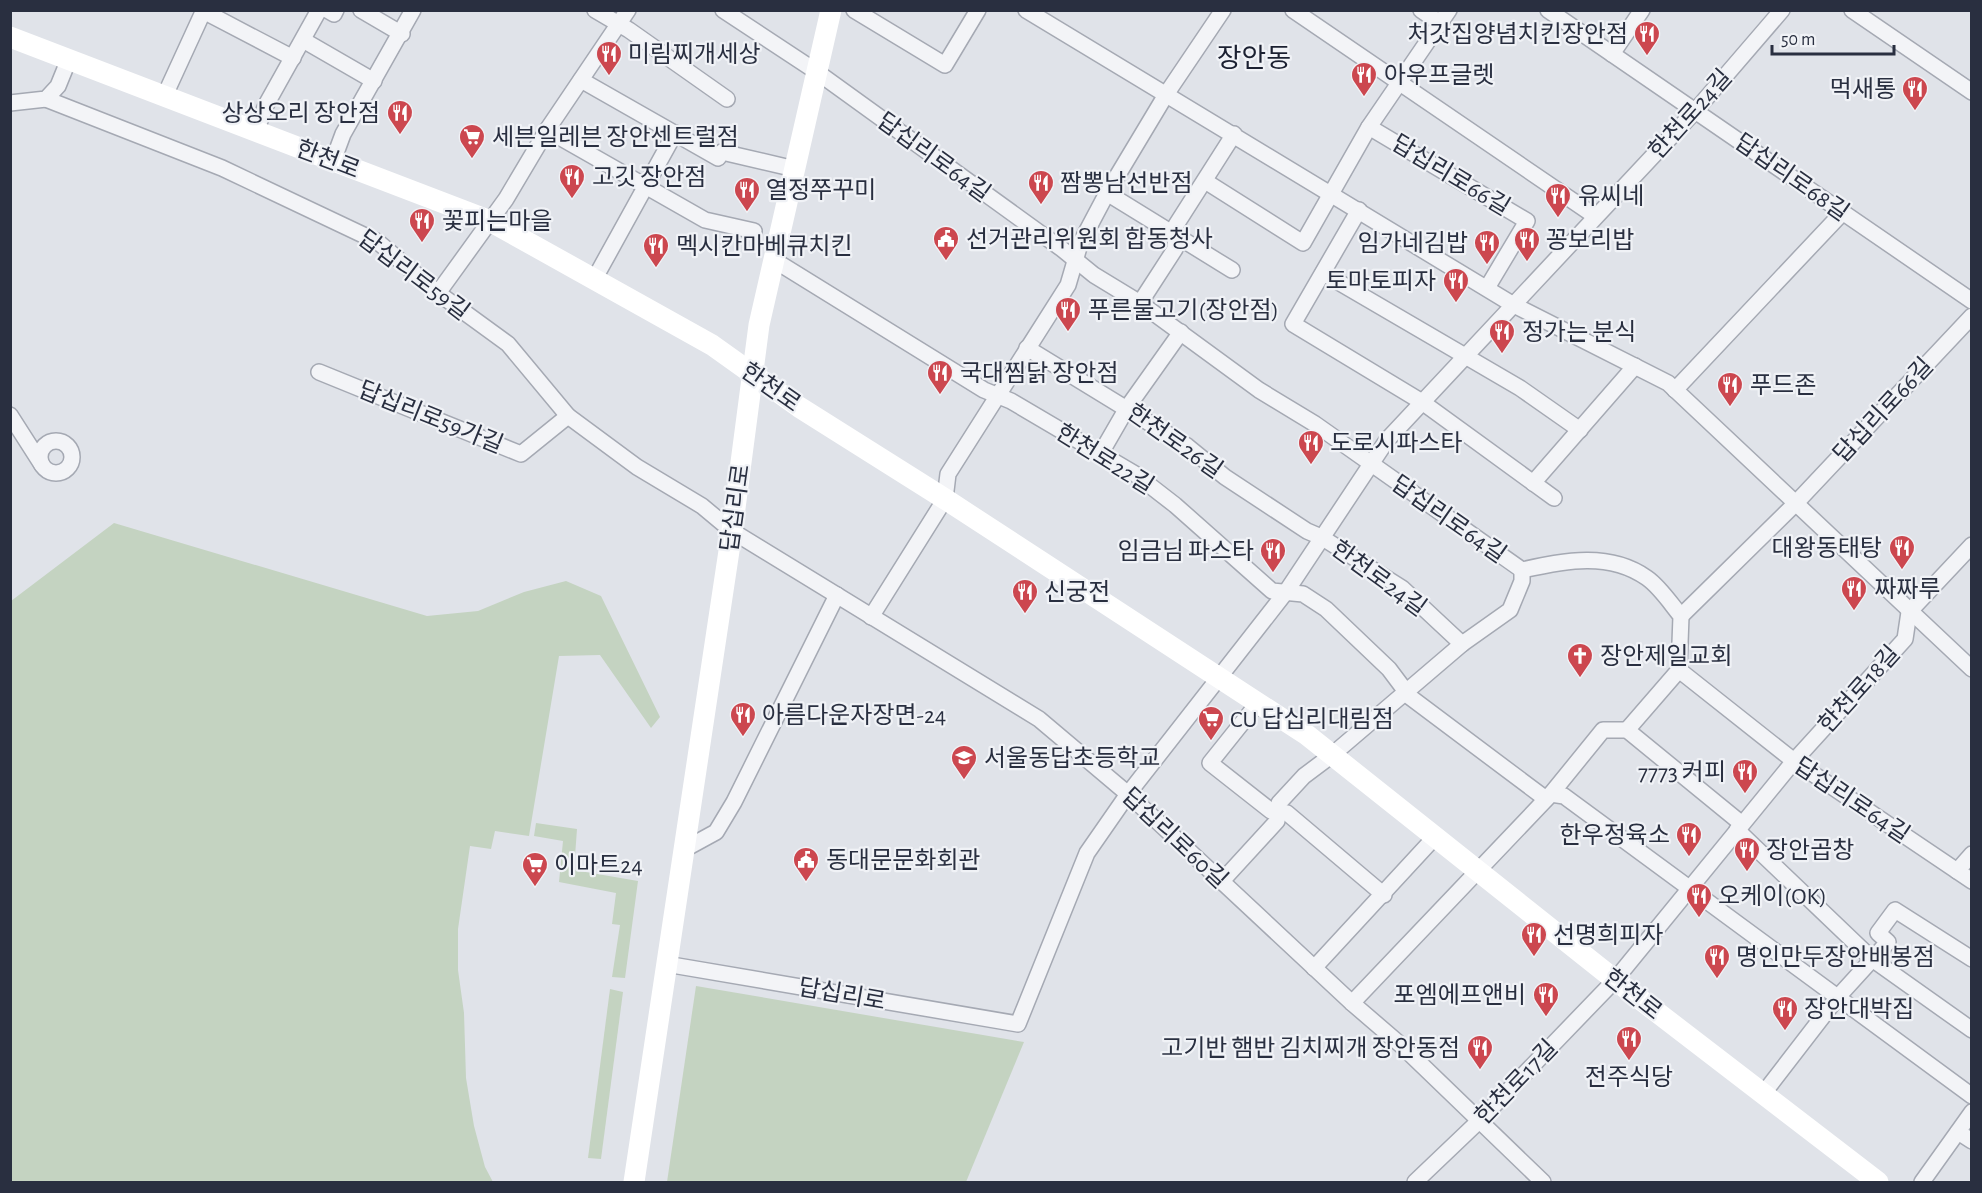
<svg xmlns="http://www.w3.org/2000/svg" width="1982" height="1193" font-family="'Alegreya Sans','Noto Sans KR',sans-serif">
<rect width="100%" height="100%" fill="#e0e3e9"/>
<g fill="#c4d3c1">
<path d="M114 523 427 616 478 611 524 592 566 581 601 596 660 717 651 728 600 655 559 656 529 836 495 831 491 849 470 846 458 929V970L464 1013 466 1078 474 1126 485 1167 493 1182H11V601Z"/>
<path d="M536 823 577 829 574 870 638 881 625 978 612 977 620 925 612 924 616 893 559 882 563 841 534 836Z"/>
<path d="M696 986 1024 1042 966 1182H667Z"/>
<path d="M610 989 623 992 601 1159 588 1158Z"/>
</g>
<g fill="none" stroke-linecap="round" stroke-linejoin="round">
<defs>
<g id="minor">
<path d="M208 10 211 15 293 58"/>
<path d="M327 10 334 14 336 10"/>
<path d="M361 10 402 34"/>
<path d="M595 10 629 30 727 99"/>
<path d="M723 10 817 72 1062 249 1094 275 1140 303 1259 390 1315 424 1522 570C1564 561 1609 551 1647 578 1660 587 1671 604 1681 616L1679 670 1794 761 1972 881"/>
<path d="M854 10 945 65 978 10"/>
<path d="M1026 10 1512 304 1668 383 1972 669"/>
<path d="M1293 10 1595 216"/>
<path d="M1421 10 1440 23"/>
<path d="M1548 10 1972 301"/>
<path d="M1852 10 1972 92"/>
<path d="M303 40 374 81"/>
<path d="M1612 54 1642 10"/>
<path d="M581 80 718 158 722 152 795 169"/>
<path d="M165 95 204 10"/>
<path d="M46 99 222 168 378 242 438 293 508 344 568 416 637 467 702 506 732 531 1039 719 1128 794 1352 1003 1402 1046 1543 1182"/>
<path d="M10 103 46 99 58 86 69 59"/>
<path d="M1369 127 1527 221 1487 288"/>
<path d="M547 130 705 220 754 231"/>
<path d="M256 131 266 105 319 10"/>
<path d="M333 161 343 134 413 10"/>
<path d="M1205 181 1303 243 1369 127 1449 10"/>
<path d="M1107 193 1232 270"/>
<path d="M1359 210 1293 324 1422 402 1554 498"/>
<path d="M774 260 984 390 1011 401 1135 474 1175 505 1272 591 1303 594 1326 609 1389 669 1410 697 1546 799"/>
<path d="M1323 273 1520 388 1580 430"/>
<path d="M595 278 675 133"/>
<path d="M438 293 506 199 547 130 628 10"/>
<path d="M1140 303 1175 249 1176 225 1234 134"/>
<path d="M1027 348 1187 446 1225 477 1307 531 1321 537 1402 588 1462 644"/>
<path d="M319 372 521 454 568 416"/>
<path d="M1675 390 1843 212"/>
<path d="M10 415 42 465"/>
<circle cx="56" cy="457" r="16"/>
<path d="M1101 453 1127 408 1181 332"/>
<path d="M1533 483 1635 366"/>
<path d="M1681 616 1795 504 1972 316"/>
<path d="M871 617 945 499 948 474 1068 285 1080 244 1107 193 1167 93 1223 10"/>
<path d="M1258 703 1210 763 1271 811 1287 813 1384 895"/>
<path d="M1627 730 1679 670"/>
<path d="M1551 794 1564 796 1972 1096"/>
<path d="M1737 830 1872 959 1972 1030"/>
<path d="M683 850 716 832 734 802 837 595"/>
<path d="M1957 871 1972 854"/>
<path d="M1222 881 1277 821 1279 803 1304 776 1332 755 1462 644 1510 610 1522 581V570"/>
<path d="M666 964 1018 1024 1087 853 1128 794 1286 592 1387 440 1696 110 1782 10"/>
<path d="M1314 968 1435 837"/>
<path d="M1352 1003 1551 794 1603 730H1627L1742 824"/>
<path d="M1763 1094 1837 998 1888 942 1878 933 1895 910 1972 959"/>
<path d="M1958 1132 1972 1141"/>
<path d="M1415 1182 1479 1121 1615 980 1794 761 1905 639 1909 612 1972 545"/>
<path d="M1922 1182 1972 1112"/>
</g>
</defs>
<use href="#minor" stroke="#a5a9b3" stroke-width="18"/>
<use href="#minor" stroke="#f3f4f7" stroke-width="15"/>
<g stroke="#fff" stroke-width="21">
<path d="M10 37 488 220 712 345 799 407 945 499 1307 735 1615 980 1878 1182"/>
<path d="M634 1182 732 531 759 325 831 10"/>
</g>
</g>
<defs>
<symbol id="restaurant-pin" viewBox="-11 -11 22 30"><path d="M0 17L-7.5 6A9.5 9.5 0 1 1 7.5 6Z" fill="#cc474f" stroke="#f0f2f6"/><path d="M-5-6h1v4h1v-4h1v4h1v-4h1v5L-1.5 .5V6h-2V.5L-5-1ZM5-6V6H3V1.5H1.5Q1.5-4 5-6Z" fill="#fff"/></symbol>
<symbol id="supermarket-pin" viewBox="-11 -11 22 30"><path d="M0 17L-7.5 6A9.5 9.5 0 1 1 7.5 6Z" fill="#cc474f" stroke="#f0f2f6"/><path d="M-6-5.5h2.5l.6 2H6L4.5 2H-2.5L-4.4-4H-6ZM-1.5 3.2a1.3 1.3 0 1 0 .1 0ZM3 3.2a1.3 1.3 0 1 0 .1 0Z" fill="#fff"/></symbol>
<symbol id="civic-pin" viewBox="-11 -11 22 30"><path d="M0 17L-7.5 6A9.5 9.5 0 1 1 7.5 6Z" fill="#cc474f" stroke="#f0f2f6"/><path d="M-.6-6.5H3V-4.5H.6V-3L4-1V1h2V6H-6V1h2V-1L-.6-3ZM-1.2 2.5V6h2.4V2.5Z" fill="#fff"/></symbol>
<symbol id="church-pin" viewBox="-11 -11 22 30"><path d="M0 17L-7.5 6A9.5 9.5 0 1 1 7.5 6Z" fill="#cc474f" stroke="#f0f2f6"/><path d="M-1.2-6h2.4v3.5h3.3v2.4h-3.3V6h-2.4V-.1h-3.3v-2.4h3.3Z" fill="#fff"/></symbol>
<symbol id="school-pin" viewBox="-11 -11 22 30"><path d="M0 17L-7.5 6A9.5 9.5 0 1 1 7.5 6Z" fill="#cc474f" stroke="#f0f2f6"/><path d="M0-5L7-2L0 1L-7-2ZM-4 1L0 2.5L4 1V4Q0 6-4 4Z" fill="#fff"/></symbol>
</defs>
<g fill-rule="evenodd">
<use href="#restaurant-pin" x="1632" y="19" width="30" height="40"/>
<use href="#restaurant-pin" x="594" y="39" width="30" height="40"/>
<use href="#restaurant-pin" x="1349" y="60" width="30" height="40"/>
<use href="#restaurant-pin" x="1900" y="74" width="30" height="40"/>
<use href="#restaurant-pin" x="385" y="98" width="30" height="40"/>
<use href="#supermarket-pin" x="457" y="122" width="30" height="40"/>
<use href="#restaurant-pin" x="557" y="162" width="30" height="40"/>
<use href="#restaurant-pin" x="1026" y="168" width="30" height="40"/>
<use href="#restaurant-pin" x="732" y="175" width="30" height="40"/>
<use href="#restaurant-pin" x="1543" y="181" width="30" height="40"/>
<use href="#restaurant-pin" x="407" y="206" width="30" height="40"/>
<use href="#civic-pin" x="931" y="224" width="30" height="40"/>
<use href="#restaurant-pin" x="1512" y="225" width="30" height="40"/>
<use href="#restaurant-pin" x="1472" y="228" width="30" height="40"/>
<use href="#restaurant-pin" x="641" y="231" width="30" height="40"/>
<use href="#restaurant-pin" x="1441" y="266" width="30" height="40"/>
<use href="#restaurant-pin" x="1053" y="295" width="30" height="40"/>
<use href="#restaurant-pin" x="1487" y="317" width="30" height="40"/>
<use href="#restaurant-pin" x="925" y="358" width="30" height="40"/>
<use href="#restaurant-pin" x="1715" y="370" width="30" height="40"/>
<use href="#restaurant-pin" x="1296" y="428" width="30" height="40"/>
<use href="#restaurant-pin" x="1887" y="533" width="30" height="40"/>
<use href="#restaurant-pin" x="1258" y="536" width="30" height="40"/>
<use href="#restaurant-pin" x="1839" y="574" width="30" height="40"/>
<use href="#restaurant-pin" x="1010" y="577" width="30" height="40"/>
<use href="#church-pin" x="1565" y="641" width="30" height="40"/>
<use href="#restaurant-pin" x="728" y="700" width="30" height="40"/>
<use href="#supermarket-pin" x="1196" y="704" width="30" height="40"/>
<use href="#school-pin" x="949" y="743" width="30" height="40"/>
<use href="#restaurant-pin" x="1730" y="757" width="30" height="40"/>
<use href="#restaurant-pin" x="1674" y="820" width="30" height="40"/>
<use href="#restaurant-pin" x="1732" y="835" width="30" height="40"/>
<use href="#civic-pin" x="791" y="845" width="30" height="40"/>
<use href="#supermarket-pin" x="520" y="850" width="30" height="40"/>
<use href="#restaurant-pin" x="1684" y="881" width="30" height="40"/>
<use href="#restaurant-pin" x="1519" y="920" width="30" height="40"/>
<use href="#restaurant-pin" x="1702" y="942" width="30" height="40"/>
<use href="#restaurant-pin" x="1531" y="980" width="30" height="40"/>
<use href="#restaurant-pin" x="1770" y="994" width="30" height="40"/>
<use href="#restaurant-pin" x="1614" y="1024" width="30" height="40"/>
<use href="#restaurant-pin" x="1465" y="1033" width="30" height="40"/>
</g>
<g text-anchor="middle" stroke-width="4.5" stroke-linejoin="round" paint-order="stroke">
<g font-size="24" fill="#292f40" stroke="#f0f2f6" text-anchor="start">
<text x="1628" y="42" text-anchor="end">처갓집양념치킨장안점</text>
<text x="628" y="62">미림찌개세상</text>
<text x="1384" y="83">아우프글렛</text>
<text x="1896" y="97" text-anchor="end">먹새통</text>
<text x="380" y="121" text-anchor="end">상상오리 장안점</text>
<text x="492" y="145">세븐일레븐 장안센트럴점</text>
<text x="592" y="185">고깃 장안점</text>
<text x="1060" y="191">짬뽕남선반점</text>
<text x="766" y="198">열정쭈꾸미</text>
<text x="1578" y="204">유씨네</text>
<text x="442" y="229">꽃피는마을</text>
<text x="966" y="247">선거관리위원회 합동청사</text>
<text x="1546" y="248">꽁보리밥</text>
<text x="1468" y="251" text-anchor="end">임가네김밥</text>
<text x="676" y="254">멕시칸마베큐치킨</text>
<text x="1436" y="289" text-anchor="end">토마토피자</text>
<text x="1088" y="318">푸른물고기(장안점)</text>
<text x="1522" y="340">정가는 분식</text>
<text x="960" y="381">국대찜닭 장안점</text>
<text x="1750" y="393">푸드존</text>
<text x="1330" y="451">도로시파스타</text>
<text x="1882" y="556" text-anchor="end">대왕동태탕</text>
<text x="1254" y="559" text-anchor="end">임금님 파스타</text>
<text x="1874" y="597">짜짜루</text>
<text x="1044" y="600">신궁전</text>
<text x="1600" y="664">장안제일교회</text>
<text x="762" y="723">아름다운자장면-24</text>
<text x="1230" y="727">CU 답십리대림점</text>
<text x="984" y="766">서울동답초등학교</text>
<text x="1726" y="780" text-anchor="end">7773 커피</text>
<text x="1670" y="843" text-anchor="end">한우정육소</text>
<text x="1766" y="858">장안곱창</text>
<text x="826" y="868">동대문문화회관</text>
<text x="554" y="873">이마트24</text>
<text x="1718" y="904">오케이(OK)</text>
<text x="1553" y="943">선명희피자</text>
<text x="1736" y="965">명인만두장안배봉점</text>
<text x="1526" y="1003" text-anchor="end">포엠에프앤비</text>
<text x="1804" y="1017">장안대박집</text>
<text x="1460" y="1056" text-anchor="end">고기반 햄반 김치찌개 장안동점</text>
<text x="1629" y="1085" text-anchor="middle">전주식당</text>
</g>
<g font-size="24" fill="#292f40" stroke="#f0f2f6">
<text transform="translate(1690 114) rotate(-48)" y="8">한천로24길</text>
<text transform="translate(934 157) rotate(36)" y="8">답십리로64길</text>
<text transform="translate(328 159) rotate(21)" y="8">한천로</text>
<text transform="translate(1451 175) rotate(31)" y="8">답십리로66길</text>
<text transform="translate(1792 177) rotate(35)" y="8">답십리로68길</text>
<text transform="translate(414 275) rotate(37)" y="8">답십리로59길</text>
<text transform="translate(771 387) rotate(35)" y="8">한천로</text>
<text transform="translate(1883 410) rotate(-47)" y="8">답십리로66길</text>
<text transform="translate(431 417) rotate(22)" y="8">답십리로59가길</text>
<text transform="translate(1175 441) rotate(35)" y="8">한천로26길</text>
<text transform="translate(1105 459) rotate(32)" y="8">한천로22길</text>
<text transform="translate(735 508) rotate(-82)" y="8">답십리로</text>
<text transform="translate(1449 519) rotate(35)" y="8">답십리로64길</text>
<text transform="translate(1379 578) rotate(36)" y="8">한천로24길</text>
<text transform="translate(1859 689) rotate(-48)" y="8">한천로18길</text>
<text transform="translate(1852 800) rotate(34)" y="8">답십리로64길</text>
<text transform="translate(1175 838) rotate(43)" y="8">답십리로60길</text>
<text transform="translate(842 994) rotate(10)" y="8">답십리로</text>
<text transform="translate(1633 994) rotate(38)" y="8">한천로</text>
<text transform="translate(1516 1082) rotate(-46)" y="8">한천로17길</text>
</g>
<g font-size="27" fill="#1b2031" stroke="#f0f2f6">
<text x="1254" y="67">장안동</text>
</g>
</g>
<rect width="1982" height="1193" fill="none" stroke="#292f40" stroke-width="24"/>
<path d="M1772 45v9h122v-9" fill="none" stroke="#292f40" stroke-width="3"/>
<text x="1781" y="45" font-size="18" fill="#292f40" stroke="#f0f2f6" stroke-width="4.5" paint-order="stroke">50 m</text>
</svg>
